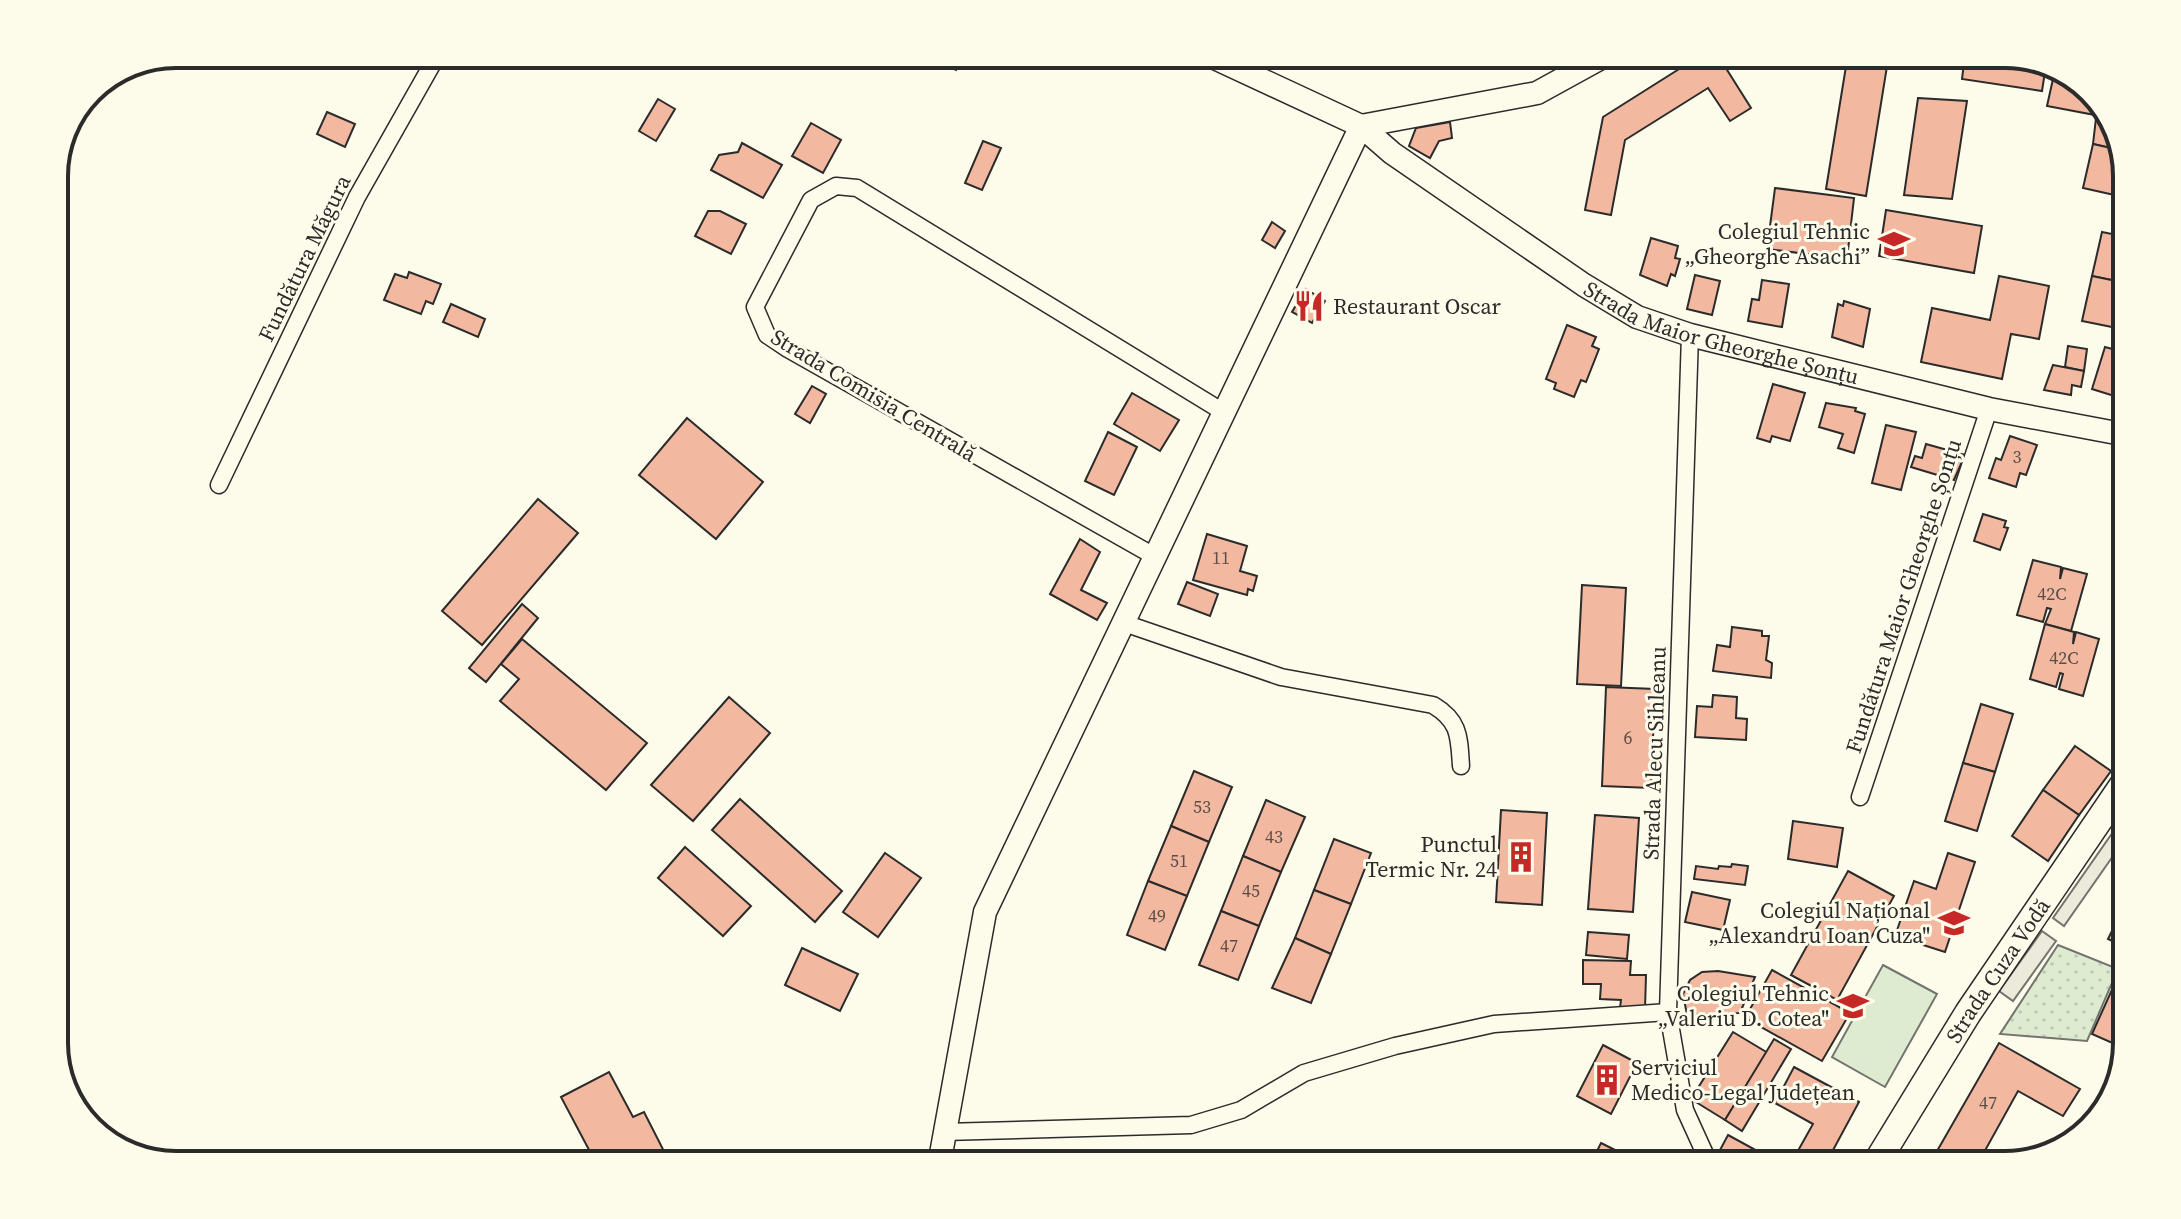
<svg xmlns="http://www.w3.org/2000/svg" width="2181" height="1219" font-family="'Source Serif 4',serif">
<defs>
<pattern id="park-dots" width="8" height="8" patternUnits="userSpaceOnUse" patternTransform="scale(2)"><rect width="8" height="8" fill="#deebd1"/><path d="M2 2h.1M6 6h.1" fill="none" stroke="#bfcab4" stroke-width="1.8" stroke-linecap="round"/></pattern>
</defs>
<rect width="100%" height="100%" fill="#fdfbea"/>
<path fill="url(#park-dots)" stroke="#74746e" stroke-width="2" d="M2058 945 2118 969 2087 1041 2000 1034Z"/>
<path fill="#deebd1" stroke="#74746e" stroke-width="2" d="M1883 965 1937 994 1885 1087 1832 1057Z"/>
<g fill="#eceadb" stroke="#74746e" stroke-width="2">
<path d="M2127 812V836L2064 926 2053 918Z"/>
<path d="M2042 931 2056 941 2013 1001 1999 991Z"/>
</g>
<g fill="#f2b8a0" stroke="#2b2b2b" stroke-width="2">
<path d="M928 54H963L956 70 927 57Z"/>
<path d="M1703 54H1717L1751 108 1730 121 1708 88 1625 140 1611 215 1585 210 1603 117Z"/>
<path d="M1848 54H1889L1866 196 1826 189Z"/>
<path d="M1985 54 2046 65 2042 91 1962 79 1965 55 1985 58Z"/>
<path d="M2055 70 2068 72 2098 101 2095 115 2047 106Z"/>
<path d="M1918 98 1967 101 1952 199 1904 195Z"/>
<path d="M658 99 675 109 656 141 639 131Z"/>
<path d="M2098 101 2107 109 2120 150 2093 144Z"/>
<path d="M327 112 355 124 345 147 317 134Z"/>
<path d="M1450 122 1452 138 1439 141 1430 158 1409 146 1416 128Z"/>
<path d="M811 123 841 140 823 173 792 156Z"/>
<path d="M983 141 1001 148 982 190 965 183Z"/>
<path d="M742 143 782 165 763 198 711 170 719 155 738 152Z"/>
<path d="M2093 144 2120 150 2126 165 2119 196 2083 188Z"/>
<path d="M1775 188 1854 198 1847 259 1767 249Z"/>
<path d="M1886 210 1982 226 1974 273 1879 256Z"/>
<path d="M708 211H720L746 224 731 254 695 236Z"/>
<path d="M1272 222 1285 231 1275 248 1262 240Z"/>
<path d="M2102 232 2127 237 2126 283 2092 276Z"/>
<path d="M1651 238 1678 246 1675 258 1680 259 1675 276 1671 274 1667 286 1640 275Z"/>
<path d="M409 272 441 284 433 304 426 301 421 314 384 300 395 274 407 278Z"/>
<path d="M1695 275 1720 281 1712 315 1687 309Z"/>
<path d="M1999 276 2049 286 2039 339 2011 334 2002 379 1921 362 1932 308 1990 320Z"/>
<path d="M2092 276 2126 283 2117 328 2082 321Z"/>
<path d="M1762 280 1789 284 1782 327 1748 321 1752 299 1759 300Z"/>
<path d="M1306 289 1325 301 1312 323 1292 312Z"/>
<path d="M1844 301 1870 309 1863 347 1832 337 1838 304 1843 306Z"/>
<path d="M451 304 485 319 478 337 443 322Z"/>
<path d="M1567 325 1596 337 1592 346 1599 349 1586 382 1581 380 1574 397 1554 389 1556 383 1546 379Z"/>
<path d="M2068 346 2087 349 2084 371 2065 367Z"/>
<path d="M2105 347 2127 353V400L2092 389Z"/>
<path d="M2053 365 2084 371 2081 387 2072 385 2071 395 2044 390Z"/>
<path d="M1773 384 1805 393 1790 441 1772 436 1770 442 1757 438Z"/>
<path d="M812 386 826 394 810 423 795 414Z"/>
<path d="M1132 393 1179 420 1160 451 1114 424Z"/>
<path d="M1826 403 1856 408 1855 411 1865 414 1854 453 1838 448 1843 434 1819 427Z"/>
<path d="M687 418 763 482 716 539 639 475Z"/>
<path d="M1886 425 1916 432 1901 490 1872 483Z"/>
<path d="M1108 432 1137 447 1114 495 1085 481Z"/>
<path d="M2010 436 2037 445 2026 475 2020 473 2016 487 1989 478 1996 458 2001 460Z"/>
<path d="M1926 444 1965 455 1954 480 1911 467 1915 456 1922 458Z"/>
<path d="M538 499 578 533 482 645 442 611Z"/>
<path d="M1983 514 2006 521 2004 527 2008 528 2000 550 1974 541Z"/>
<path d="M1207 534 1247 546 1240 571 1257 576 1253 591 1248 589 1247 595 1193 580Z"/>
<path d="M1080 539 1100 552 1081 590 1107 603 1097 620 1050 594Z"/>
<path d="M2033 560 2061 567 2060 579 2063 568 2087 574 2071 631 2045 624 2051 609 2047 608 2043 622 2017 615Z"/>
<path d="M2125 565 2127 566V600L2114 596Z"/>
<path d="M1187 582 1218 594 1210 616 1178 604Z"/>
<path d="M1582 585 1626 588 1621 686 1577 684Z"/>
<path d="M522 604 538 618 486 682 469 668Z"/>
<path d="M2045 624 2074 632 2073 644 2076 632 2099 639 2083 696 2059 689 2063 674 2060 673 2056 687 2030 679Z"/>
<path d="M1732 627 1762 631V636H1769L1766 660 1772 663 1771 678 1713 671 1717 645 1730 647Z"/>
<path d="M522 639 647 743 606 790 500 701 519 679 501 664Z"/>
<path d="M1606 687 1655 689 1651 788 1602 786Z"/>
<path d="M1713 695 1737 697 1736 718 1747 719 1746 740 1695 737 1697 706 1712 707Z"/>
<path d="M729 697 770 733 693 821 651 785Z"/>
<path d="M1981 704 2013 714 1995 772 1963 763Z"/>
<path d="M2075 746 2111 771 2079 815 2043 790Z"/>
<path d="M1963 763 1995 772 1977 831 1945 821Z"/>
<path d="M1194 771 1232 787 1209 842 1171 826Z"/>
<path d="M2043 790 2079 815 2048 861 2012 836Z"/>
<path d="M740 799 842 891 815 922 712 830Z"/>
<path d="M1266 800 1305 817 1281 872 1243 856Z"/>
<path d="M1501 810 1547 813 1542 905 1496 902Z"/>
<path d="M1595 815 1639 818 1633 912 1588 909Z"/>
<path d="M1793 821 1843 828 1837 867 1788 859Z"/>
<path d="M1171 826 1209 842 1187 896 1148 881Z"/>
<path d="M1334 839 1371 853 1351 904 1314 890Z"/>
<path d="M685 847 751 906 723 936 658 878Z"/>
<path d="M885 853 921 878 878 937 843 912Z"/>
<path d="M1948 853 1975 862 1945 952 1895 936 1914 881 1936 889Z"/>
<path d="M1243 856 1281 872 1259 926 1221 911Z"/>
<path d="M1732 864 1748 866 1745 885 1694 879 1696 866 1718 869 1719 866 1731 867Z"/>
<path d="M1848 871 1894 896 1837 1000 1791 975Z"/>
<path d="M1148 881 1187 896 1165 950 1127 935Z"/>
<path d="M1314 890 1351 904 1331 954 1295 938Z"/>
<path d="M1692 892 1730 900 1723 930 1685 922Z"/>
<path d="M2127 900V948L2108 939Z"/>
<path d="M1221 911 1259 926 1238 980 1199 965Z"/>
<path d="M1588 932 1629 935 1627 959 1586 955Z"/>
<path d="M1295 938 1331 954 1311 1003 1272 988Z"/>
<path d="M802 948 858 974 840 1011 785 985Z"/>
<path d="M1583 960 1631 961 1630 975H1646L1645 1009 1620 1008 1621 1000 1600 999 1601 984H1583Z"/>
<path d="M1772 970 1850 1013 1822 1061 1745 1018Z"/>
<path d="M1718 971 1755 977 1740 1013 1687 1015 1683 994 1690 980 1702 972Z"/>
<path d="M2115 983 2127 988 2126 1049 2092 1034Z"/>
<path d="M1733 1032 1768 1053 1725 1120 1691 1099Z"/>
<path d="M1774 1039 1791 1049 1742 1131 1725 1120Z"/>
<path d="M1999 1043 2080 1089 2063 1116 2018 1091 1977 1165H1929Z"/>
<path d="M1603 1045 1637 1063 1611 1114 1577 1096Z"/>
<path d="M1794 1067 1859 1102 1825 1165H1790L1813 1124 1775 1103Z"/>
<path d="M609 1072 633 1117 644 1112 671 1165H597L561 1097Z"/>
<path d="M1728 1135 1783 1165H1712Z"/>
<path d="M1601 1143 1645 1165H1590Z"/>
</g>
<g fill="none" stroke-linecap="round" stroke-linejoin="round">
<defs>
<g id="street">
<path d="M1690 335 1668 1012 1685 1110 1710 1165"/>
<path d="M219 485 357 197 438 54"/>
<path d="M1154 556 788 349 767 335 755 307 811 200 836 186 857 188 1225 413"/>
<path d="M1124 623 1281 677 1433 705C1460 721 1459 737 1461 766"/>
<path d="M1860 797 1989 409"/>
<path d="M944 1132 1191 1125 1241 1110 1304 1073 1395 1046 1494 1024 1668 1012"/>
</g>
<g id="secondary">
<path id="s1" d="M1206 54 1361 126 1392 153 1584 285 1637 317 1690 335 1989 409 2127 435"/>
<path d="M1361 126 1537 93 1608 54"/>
<path d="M939 1165 985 912 1361 126"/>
</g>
<g id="primary">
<path id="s2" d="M1875 1165 1968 1013 2127 779"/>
</g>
</defs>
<use href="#street" stroke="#2b2b2b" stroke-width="19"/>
<use href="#secondary" stroke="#2b2b2b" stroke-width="25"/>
<use href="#primary" stroke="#2b2b2b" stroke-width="29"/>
<use href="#street" stroke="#fdfbea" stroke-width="16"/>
<use href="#secondary" stroke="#fdfbea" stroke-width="22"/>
<use href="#primary" stroke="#fdfbea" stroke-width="26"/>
</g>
<defs>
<symbol id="school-bare" viewBox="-9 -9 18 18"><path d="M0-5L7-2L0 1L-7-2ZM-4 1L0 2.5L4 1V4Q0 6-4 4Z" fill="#c62828" stroke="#fdfbea" stroke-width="2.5" paint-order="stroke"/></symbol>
<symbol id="restaurant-bare" viewBox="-9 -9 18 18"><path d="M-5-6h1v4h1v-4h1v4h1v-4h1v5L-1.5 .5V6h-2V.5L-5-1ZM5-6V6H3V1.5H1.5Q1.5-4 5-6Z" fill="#c62828" stroke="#fdfbea" stroke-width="2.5" paint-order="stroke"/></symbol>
<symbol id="building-bare" viewBox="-9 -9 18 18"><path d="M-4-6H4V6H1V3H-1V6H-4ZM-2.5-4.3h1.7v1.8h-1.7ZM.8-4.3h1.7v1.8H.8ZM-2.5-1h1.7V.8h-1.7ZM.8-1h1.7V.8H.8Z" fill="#c62828" stroke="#fdfbea" stroke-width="2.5" paint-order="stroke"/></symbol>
<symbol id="university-bare" viewBox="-9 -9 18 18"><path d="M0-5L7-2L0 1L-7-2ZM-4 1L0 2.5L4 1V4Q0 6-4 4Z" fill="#c62828" stroke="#fdfbea" stroke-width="2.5" paint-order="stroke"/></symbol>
</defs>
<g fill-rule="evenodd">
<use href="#school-bare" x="1872" y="222" width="44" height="44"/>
<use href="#restaurant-bare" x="1287" y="284" width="44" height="44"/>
<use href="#building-bare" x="1499" y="835" width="44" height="44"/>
<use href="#university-bare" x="1932" y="901" width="44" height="44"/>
<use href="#school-bare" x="1831" y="984" width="44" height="44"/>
<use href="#building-bare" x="1585" y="1058" width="44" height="44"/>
</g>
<g text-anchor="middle" stroke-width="6" stroke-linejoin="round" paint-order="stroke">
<g font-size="18" fill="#5d4e48">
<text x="2017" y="463">3</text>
<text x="1221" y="564">11</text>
<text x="2052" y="600">42C</text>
<text x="2064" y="664">42C</text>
<text x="1628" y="744">6</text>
<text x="1202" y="813">53</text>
<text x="1274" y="843">43</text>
<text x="1179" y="867">51</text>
<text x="1251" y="897">45</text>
<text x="1157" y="922">49</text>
<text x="1229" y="952">47</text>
<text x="1988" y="1109">47</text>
</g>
<g font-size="22" fill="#2b2b2b" stroke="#fdfbea" text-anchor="end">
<text x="1870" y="239">Colegiul Tehnic<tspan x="1870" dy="25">„Gheorghe Asachi”</tspan></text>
<text x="1333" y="314" text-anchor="start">Restaurant Oscar</text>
<text x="1497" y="852">Punctul<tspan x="1497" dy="25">Termic Nr. 24</tspan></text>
<text x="1930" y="918">Colegiul Național<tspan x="1930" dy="25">„Alexandru Ioan Cuza"</tspan></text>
<text x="1829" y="1001">Colegiul Tehnic<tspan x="1829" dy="25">„Valeriu D. Cotea"</tspan></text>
<text x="1631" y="1075" text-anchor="start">Serviciul<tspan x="1631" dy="25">Medico-Legal Județean</tspan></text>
</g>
<g font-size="22" fill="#2b2b2b" stroke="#fdfbea">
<text transform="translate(304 258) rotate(-64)" y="8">Fundătura Măgura</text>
<text dy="8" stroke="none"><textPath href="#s1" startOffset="592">Strada Maior Gheorghe Șonțu</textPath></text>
<text transform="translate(874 395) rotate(31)" y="8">Strada Comisia Centrală</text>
<text transform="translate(1903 596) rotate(-72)" y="8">Fundătura Maior Gheorghe Șonțu</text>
<text transform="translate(1654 753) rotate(-88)" y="8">Strada Alecu Sihleanu</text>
<text dy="8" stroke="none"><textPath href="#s2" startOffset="230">Strada Cuza Vodă</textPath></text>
</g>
</g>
<path d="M0 0H2181V1219H0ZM176 68H2005A108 108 0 0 1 2113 176V1043A108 108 0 0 1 2005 1151H176A108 108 0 0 1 68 1043V176A108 108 0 0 1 176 68Z" fill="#fdfbea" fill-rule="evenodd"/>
<path fill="none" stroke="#2b2b2b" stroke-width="4" d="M176 68H2005A108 108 0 0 1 2113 176V1043A108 108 0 0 1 2005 1151H176A108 108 0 0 1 68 1043V176A108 108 0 0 1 176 68Z"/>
</svg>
